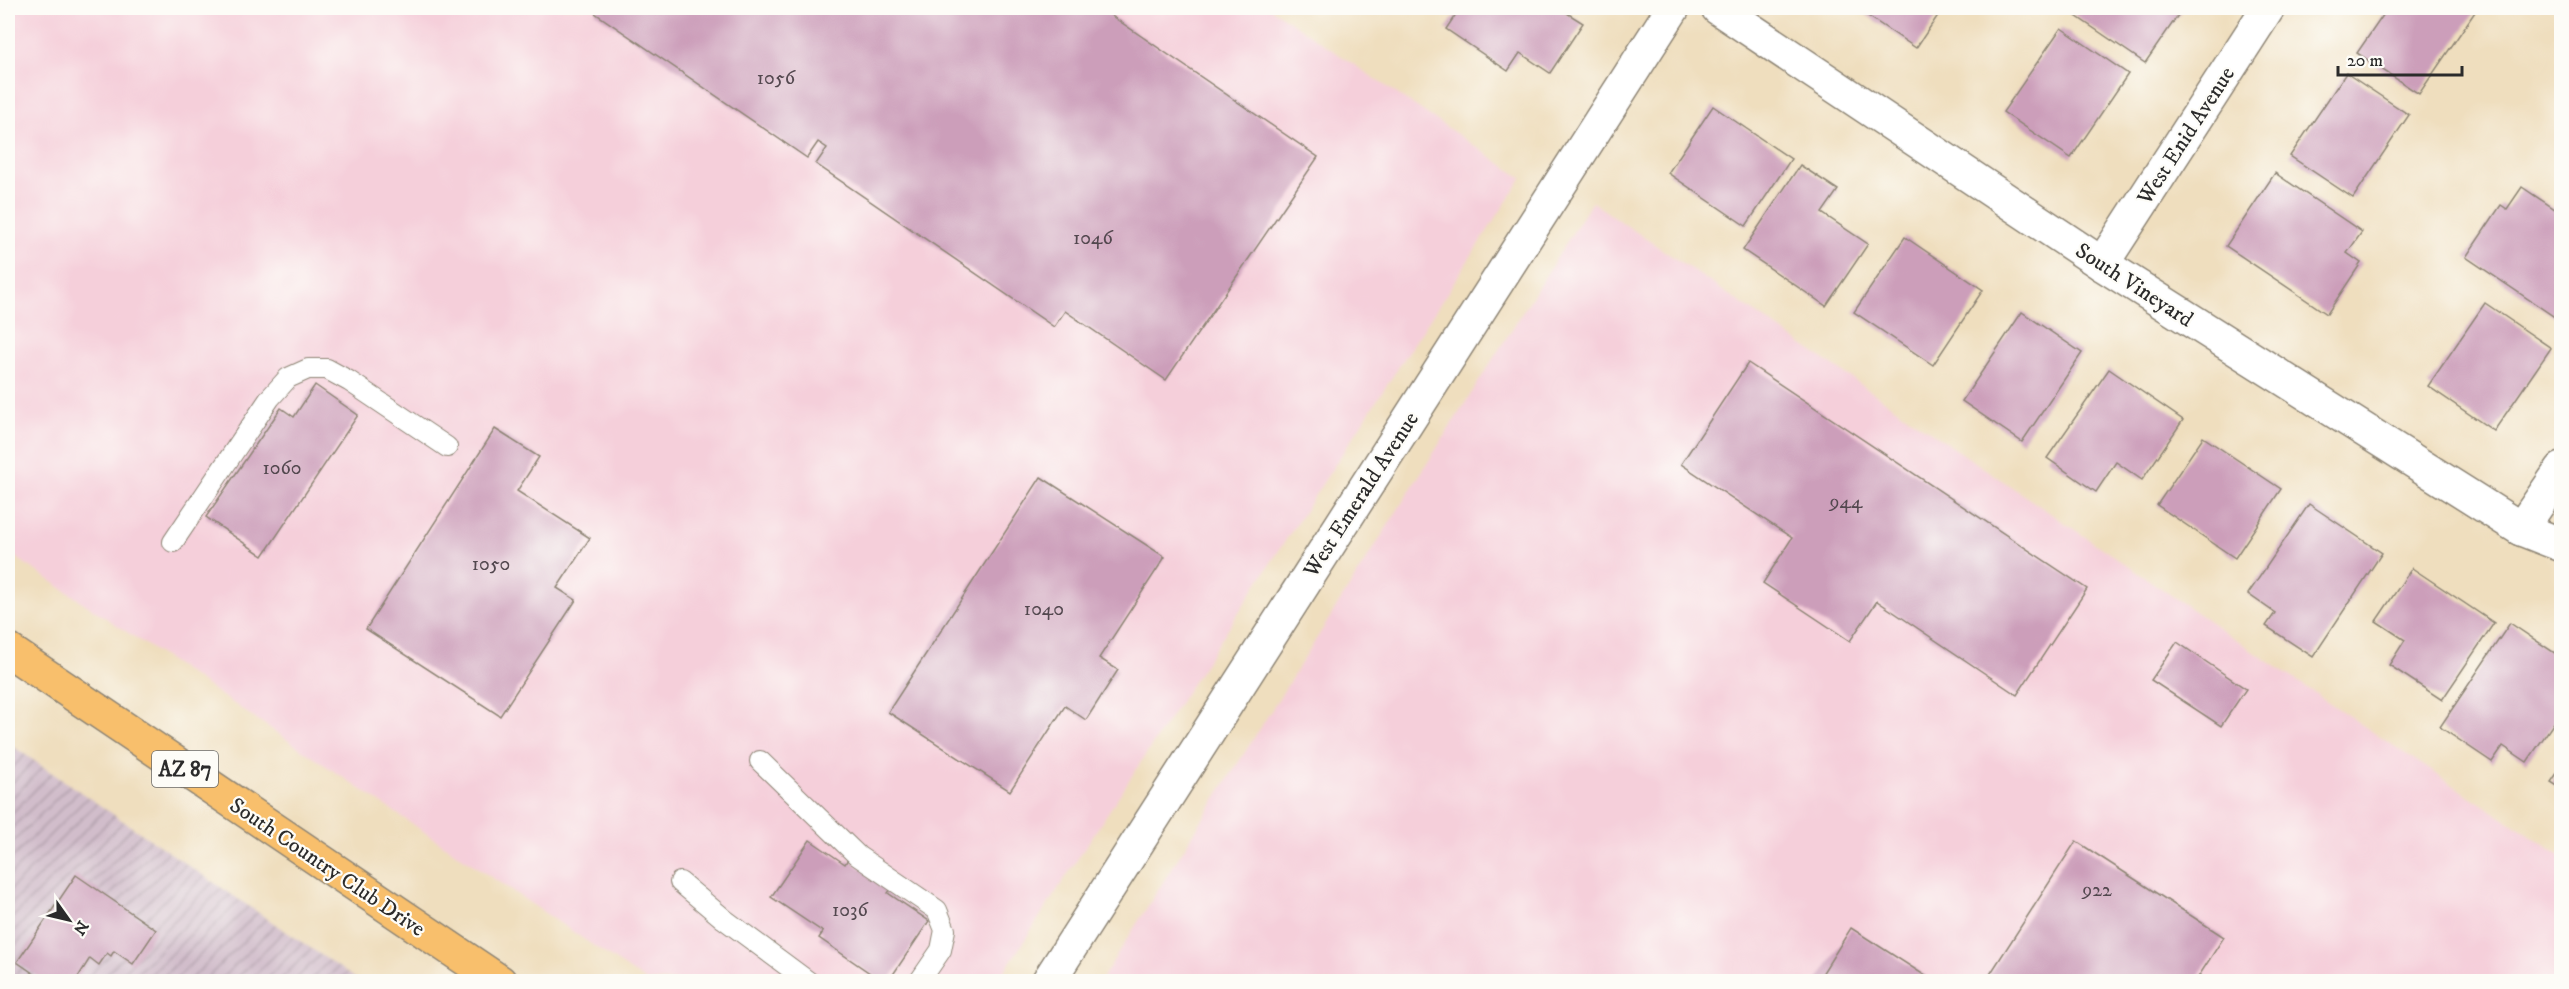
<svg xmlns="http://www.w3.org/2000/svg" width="2569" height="989" font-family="'IM FELL DW Pica',serif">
<defs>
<pattern id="industrial-furrows" width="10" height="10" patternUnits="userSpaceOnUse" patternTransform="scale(1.5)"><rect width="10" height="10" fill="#d1bdcb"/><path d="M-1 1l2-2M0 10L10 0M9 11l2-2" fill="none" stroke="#aa9aa5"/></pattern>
</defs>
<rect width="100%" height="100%" fill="#fdfcf7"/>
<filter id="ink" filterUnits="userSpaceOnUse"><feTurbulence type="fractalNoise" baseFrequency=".0167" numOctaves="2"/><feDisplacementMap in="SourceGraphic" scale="12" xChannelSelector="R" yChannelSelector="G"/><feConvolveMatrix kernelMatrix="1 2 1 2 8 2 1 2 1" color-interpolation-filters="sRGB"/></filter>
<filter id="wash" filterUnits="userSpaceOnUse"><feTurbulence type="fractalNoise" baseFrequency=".008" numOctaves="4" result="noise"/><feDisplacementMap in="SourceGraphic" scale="24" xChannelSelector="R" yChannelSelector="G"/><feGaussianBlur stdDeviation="1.35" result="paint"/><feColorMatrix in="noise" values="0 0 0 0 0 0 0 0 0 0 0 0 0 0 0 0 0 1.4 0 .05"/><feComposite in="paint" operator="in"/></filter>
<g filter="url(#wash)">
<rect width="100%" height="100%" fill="#efdebe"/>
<g fill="#f5cfda">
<path d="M8 8H1270L1522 178 998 981H646L8 552Z"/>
<path d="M1592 202 2374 733 2561 856V981L1100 982Z"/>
</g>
<path fill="url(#industrial-furrows)" d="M8 743 359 981H8Z"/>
<g id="blocks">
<g fill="#cc9eba">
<path d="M598 8H1100L1318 157 1166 380 1065 311 1054 327 816 164 827 148 818 142 807 158 595 13Z"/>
<path d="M1460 8H1559L1583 23 1550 73 1520 53 1508 71 1446 29Z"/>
<path d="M1856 8H1943L1916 48Z"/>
<path d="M2068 8H2183L2145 63 2067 10Z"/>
<path d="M2388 8 2477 9 2419 94 2357 53Z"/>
<path d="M2061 28 2128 74 2071 158 2003 112Z"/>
<path d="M2346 73 2409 115 2353 198 2290 156Z"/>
<path d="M1713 106 1791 159 1746 226 1668 173Z"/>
<path d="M1800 165 1838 190 1822 213 1868 244 1826 306 1743 250Z"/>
<path d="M2275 173 2362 232 2347 253 2361 263 2327 314 2226 246Z"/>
<path d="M2522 187 2562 214V322L2466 257 2501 205 2507 209Z"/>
<path d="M1905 237 1983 290 1933 365 1854 312Z"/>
<path d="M2485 303 2551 348 2494 431 2428 386Z"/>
<path d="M2022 312 2082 353 2022 442 1962 401Z"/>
<path d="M1748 363 2087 589 2017 695 1877 601 1850 641 1763 583 1792 538 1681 464Z"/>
<path d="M2109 369 2183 420 2142 480 2116 462 2096 492 2047 458Z"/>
<path d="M315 385 358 415 263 556 206 517 281 408 294 417Z"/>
<path d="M495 429 539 457 517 491 590 538 557 588 576 600 500 716 366 629Z"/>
<path d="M2203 437 2281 489 2235 558 2157 505Z"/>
<path d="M1041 477 1165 557 1099 658 1118 670 1086 720 1065 706 1010 791 888 712Z"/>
<path d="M2309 504 2382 553 2313 657 2266 626 2275 613 2248 594Z"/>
<path d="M2412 568 2494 623 2442 700 2389 665 2405 640 2376 621Z"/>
<path d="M2510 623 2562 658V711L2527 762 2503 746 2492 762 2440 727Z"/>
<path d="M2177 642 2246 689 2221 726 2151 680Z"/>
<path d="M2562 766V789L2551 782Z"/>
<path d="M810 840 845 864 848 859 891 889 888 893 929 921 888 982H883L819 938 823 932 771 897Z"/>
<path d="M2076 841 2224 937 2195 982H1985Z"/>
<path d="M76 875 156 930 133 964 114 951 111 956 107 953 99 965 90 958 75 982H46L17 962Z"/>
<path d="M1851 928 1935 982H1817Z"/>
</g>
</g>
</g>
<g filter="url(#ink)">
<use href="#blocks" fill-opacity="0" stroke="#8d8474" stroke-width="1.5"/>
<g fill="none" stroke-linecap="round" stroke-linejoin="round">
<defs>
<g id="lane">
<path d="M173 542 270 398 288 378 308 369H327L349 381 447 447"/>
<path d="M760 761 858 856 937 910 945 930 941 950 919 982"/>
<path d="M680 882 724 919 809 982"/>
</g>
<g id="street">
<path d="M1718 8 2102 264 2521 529 2562 545"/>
<path d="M2102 264 2268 8"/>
<path d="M2521 529 2562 469"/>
<path d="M1048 982 1673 8"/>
</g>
<path id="primary" d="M8 650 500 982"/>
</defs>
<use href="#lane" stroke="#8d8474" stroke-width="22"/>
<use href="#street" stroke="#8d8474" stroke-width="36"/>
<use href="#primary" stroke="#8d8474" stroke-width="36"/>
<use href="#lane" stroke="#fff" stroke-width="20"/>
<use href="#street" stroke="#fff" stroke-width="33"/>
<use href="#primary" stroke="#f8bf6c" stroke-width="33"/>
</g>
</g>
<g text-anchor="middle" stroke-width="4.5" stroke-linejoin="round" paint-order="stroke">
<g font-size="20" fill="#53484f">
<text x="776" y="84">1056</text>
<text x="1093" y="244">1046</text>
<text x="282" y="474">1060</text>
<text x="1846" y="508">944</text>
<text x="491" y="570">1050</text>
<text x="1044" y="615">1040</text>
<text x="2097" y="896">922</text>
<text x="850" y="916">1036</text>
</g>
<rect fill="#fdfcf7" stroke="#6a6a68" stroke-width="1.5" x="152" y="751" width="66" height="36" rx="4.5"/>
<g font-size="21" font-weight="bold" fill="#2b2b2b">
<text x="185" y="776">AZ 87</text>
</g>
<g font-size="22" fill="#2b2b2b" stroke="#fdfcf7">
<text transform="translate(2185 135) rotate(-57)" y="8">West Enid Avenue</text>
<text transform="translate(2135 284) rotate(33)" y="8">South Vineyard</text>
<text transform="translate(1360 494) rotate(-57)" y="8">West Emerald Avenue</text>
<text transform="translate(328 866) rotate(34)" y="8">South Country Club Drive</text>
</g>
</g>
<rect width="2569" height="989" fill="none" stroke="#fdfcf7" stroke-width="30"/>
<g transform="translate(69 920) rotate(124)" stroke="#fdfcf7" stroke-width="4.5" paint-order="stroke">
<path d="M0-4.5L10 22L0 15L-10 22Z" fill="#2b2b2b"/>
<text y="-9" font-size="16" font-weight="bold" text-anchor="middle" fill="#2b2b2b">N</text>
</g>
<path d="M2338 66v9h124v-9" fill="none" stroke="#2b2b2b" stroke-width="3"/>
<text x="2347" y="66" font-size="18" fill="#2b2b2b" stroke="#fdfcf7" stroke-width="4.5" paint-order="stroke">20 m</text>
</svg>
